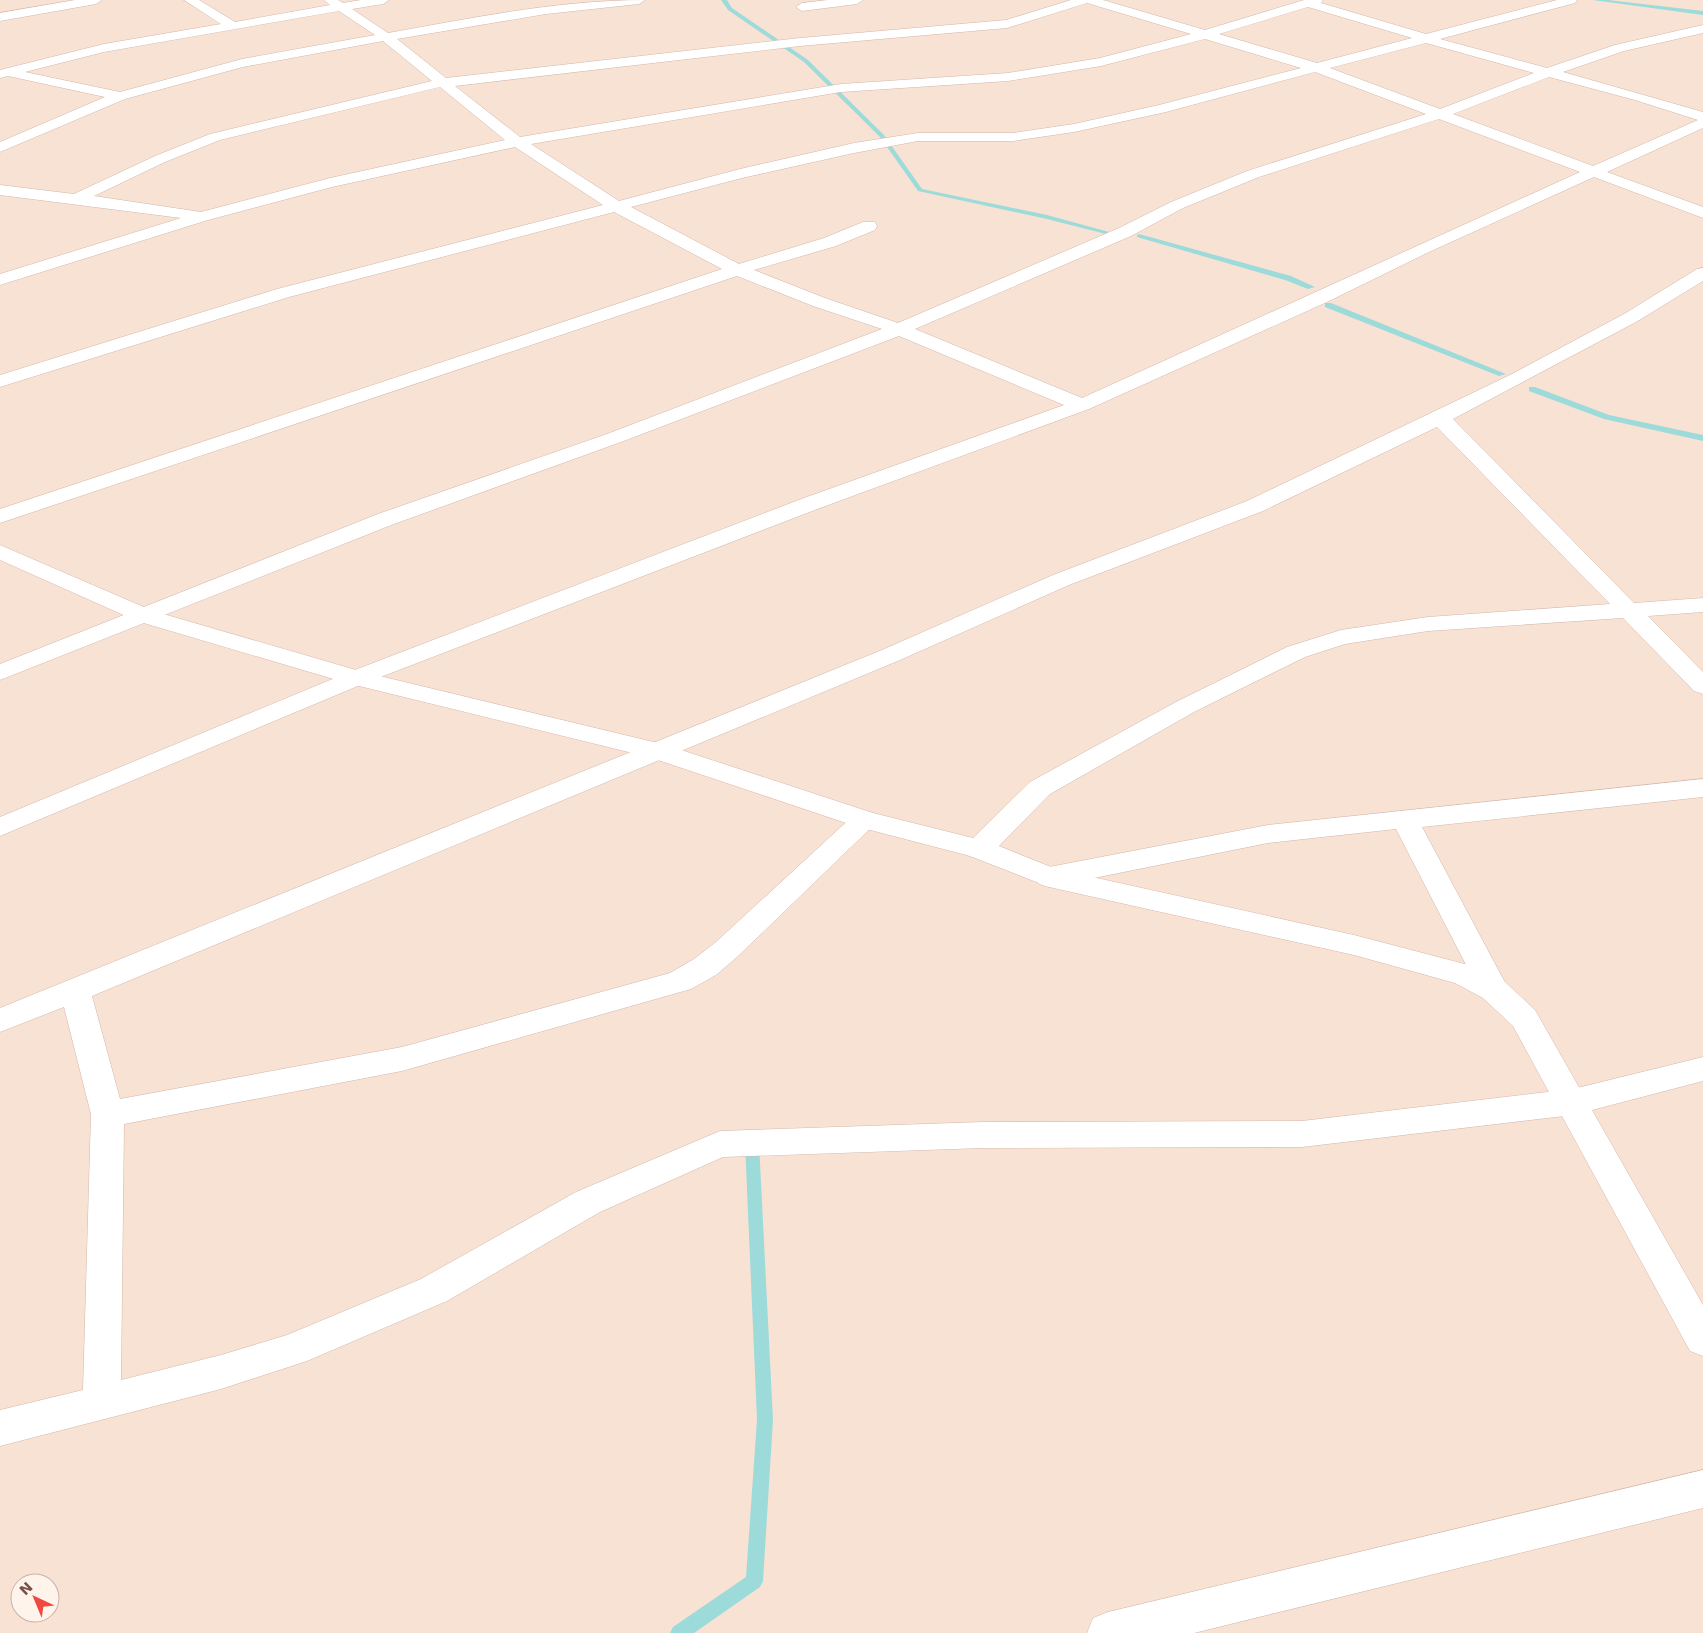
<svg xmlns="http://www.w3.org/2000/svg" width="1703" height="1633" font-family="'DejaVu Sans',sans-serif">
<rect width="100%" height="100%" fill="#feefe4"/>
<path fill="#f8e2d4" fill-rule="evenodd" d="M0 0H1703V1633H0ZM20 1583H50V1613H20Z"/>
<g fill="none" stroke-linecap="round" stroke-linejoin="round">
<g fill="#9cdbda" fill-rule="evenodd">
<path d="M721 0H727L732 8 808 60 884 135 922 189 1047 215 1109 232 1106 234 1047 219 918 191 880 137 804 62 728 10Z"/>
<path d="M1593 0H1608L1703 11V15Z"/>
<path d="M1139 234 1291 276 1315 287 1308 289 1285 280 1137 237V235Z"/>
<path d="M1325 303H1331L1506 374 1499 376 1325 307Z"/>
<path d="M1529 387H1535L1609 415 1703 435V441L1604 419 1529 391Z"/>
<path d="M752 1138 757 1139 759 1143 773 1420 763 1581 760 1587 694 1633H670L673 1627 746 1577 757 1420 745 1143 747 1139Z"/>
</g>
<defs>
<g id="street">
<path d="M75 0H102L96 4 0 21V13Z"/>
<path d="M184 0H199L235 22 330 5 324 0H338L343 3 361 0H389L383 4 352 9 388 33C473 18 558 0 645 0L639 4 546 14 397 39 446 78 800 38 1006 20 1071 0H1103L1205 30 1304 0H1323L1321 3 1426 34 1557 0H1577L1575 3 1440 39 1547 68 1615 45 1703 25V33L1624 51 1563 72 1703 112V128L1607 172 1703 207V218L1594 177 1429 252 1327 302 1089 409 820 508 365 683 0 836V817L347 673 804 498 1064 405 899 336 621 442 394 524 0 680V664L378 514 607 434 882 329 813 306 737 276 0 523V509L722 269 614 212 289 297 0 387V375L277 289 603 205 515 147 332 187 208 220 0 285V274L181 218 0 195V185L74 194 155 156 210 134 432 81 383 41 243 67 125 99 0 152V142L105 97 8 76 0 78V70L104 44 221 24ZM1087 3 1191 34 1100 58 1008 73 841 84 520 137 455 86 800 46 1007 28ZM1308 7 1412 38 1317 63 1219 34ZM339 11 375 35 242 59 120 92 25 72 104 52ZM1205 39 1301 68 1159 105 1074 124 1013 133H918L854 143 740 169 619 201 531 144 841 92 1008 81 1101 66ZM1426 43 1534 73 1440 109 1330 68ZM1315 72 1426 114 1247 171 1171 202 1119 228 898 323 825 298 754 270 836 246 875 230 877 226 875 222H863L824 238 739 264 631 207 742 178 854 153 918 141H1013L1074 132 1166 112ZM1549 77 1635 100 1698 120 1593 166 1453 114ZM440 87 505 140 330 178 201 212 94 196 165 162 220 140ZM1439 119 1580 172 1082 398 915 329 1131 236 1183 208 1259 177Z"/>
<path d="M828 0H863L857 4 802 11 796 7 802 3Z"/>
<path d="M1703 268V281L1636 322 1453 419 1634 603 1703 598V612L1648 616 1703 672V694L1694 691 1623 618 1428 631 1345 644 1305 657 1194 712 1050 794 989 856 979 858 969 856 965 849 969 842 1030 782 1176 702 1287 647 1341 630 1428 617 1610 604 1437 427 1263 511 1069 585 900 660 92 996 120 1099 402 1047 670 973 694 959 716 942 855 814 865 811 875 814 879 820 737 957 716 975 691 989 402 1071 124 1124 121 1380 221 1355 287 1335 421 1279 576 1192 720 1131 983 1122 1302 1121 1573 1089 1703 1057V1081L1573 1115 1302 1147 983 1148 723 1157 600 1212 447 1301 307 1361 221 1389 0 1446V1410L83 1390 91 1114 64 1007 0 1032V1008L882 650 1053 575 1247 501 1508 376 1624 314 1697 269Z"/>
<path d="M1703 779V797L1422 827 1509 990 1505 998 1494 1001 1483 998 1479 990 1396 829 1268 843 1049 887 1039 884 1035 877 1039 870 1049 867 1268 825Z"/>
<path d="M1703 1470V1508L1194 1633H1087L1093 1618 1108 1612Z"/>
</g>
<path id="secondary" d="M0 545 153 611 363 672 666 745 873 813 989 842 1056 869 1354 935 1476 967 1505 982 1535 1010 1703 1305V1356L1690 1351 1513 1026 1483 998 1455 983 1354 955 1049 887 970 856 855 826 649 757 347 683 137 621 0 560Z"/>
</defs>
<use href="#street" stroke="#d2b7ab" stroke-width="1"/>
<use href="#secondary" stroke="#d8b7ab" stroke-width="1"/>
<use href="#street" fill="#fff" fill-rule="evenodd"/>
<use href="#secondary" fill="#fff" fill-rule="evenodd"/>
</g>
<g transform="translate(35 1598) rotate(316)"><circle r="24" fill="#fff4eb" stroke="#c9b2a9"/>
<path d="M0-4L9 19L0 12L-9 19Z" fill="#f04941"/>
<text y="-8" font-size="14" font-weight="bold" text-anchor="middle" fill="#785047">N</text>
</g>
</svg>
